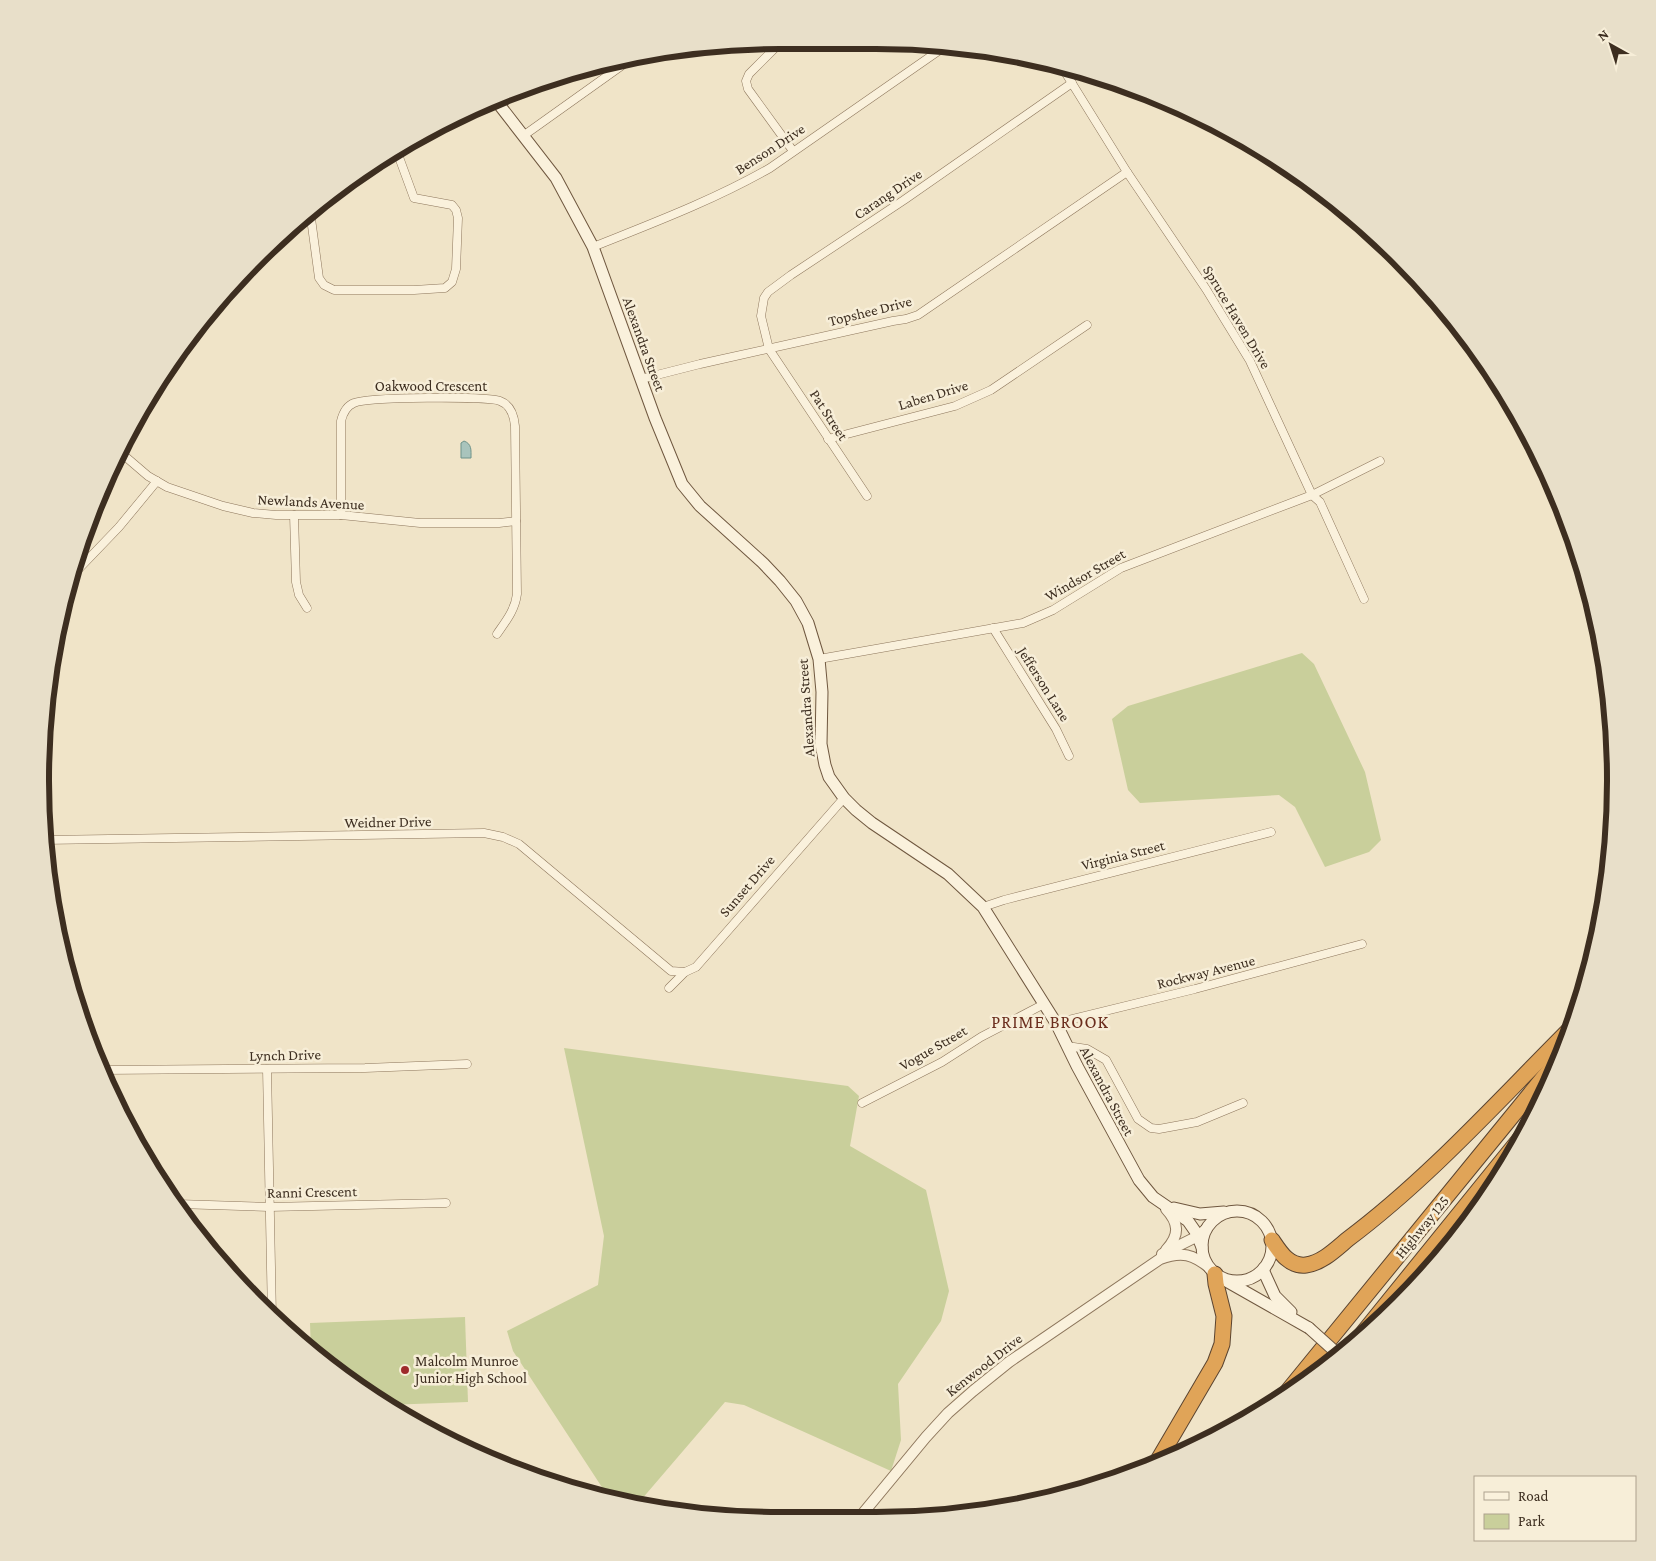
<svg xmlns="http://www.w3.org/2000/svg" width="1656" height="1561" font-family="'Crimson Pro',serif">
<rect width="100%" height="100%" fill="#f0e4c8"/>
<g fill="#c9cf9b">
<path d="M1302 653 1314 664 1365 772 1381 840 1369 852 1325 867 1295 807 1279 795 1140 803 1128 790 1112 719 1128 706Z"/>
<path d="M564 1048 848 1086 859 1096 850 1146 926 1190 949 1291 941 1321 898 1384 901 1440 891 1471 744 1405 725 1402 635 1507 609 1498 513 1351 507 1331 598 1285 604 1236Z"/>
<path d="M465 1317 468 1402 387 1405 369 1396 311 1352 310 1323Z"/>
</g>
<path fill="#a9c4bc" stroke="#6f938a" d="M464 441C472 444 471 450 471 458H461V443Z"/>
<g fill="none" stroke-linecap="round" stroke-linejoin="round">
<defs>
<g id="minor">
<path d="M783 40 749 74 746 81 748 89 793 151"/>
<path d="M1060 64 1127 172 1206 289 1250 361 1312 495 1320 502 1364 599"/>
<path d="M523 136 638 54"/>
<path d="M310 211 319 278 324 285 334 290H414L445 288 452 282 456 269 458 218 456 210 452 205 414 198 396 149"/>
<path d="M593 247C653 223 714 200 770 168L947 45"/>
<path d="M641 379 700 364 893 321 906 319 918 315 1127 172"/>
<path d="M828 439 955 406 991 390 1087 325"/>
<path d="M120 452 148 476 167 487 223 506 253 513 276 515H341L420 523H499L516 521"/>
<path d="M867 496 769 349 761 316 764 298 768 292 791 275 904 200 1072 83"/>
<path d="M294 515 296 582 299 595 307 608"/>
<path d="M341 515V421C343 413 346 406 354 403 366 397 488 396 500 401 511 405 514 415 515 426L517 594C515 610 506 621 497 634"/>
<path d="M71 577 119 527 157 481"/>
<path d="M993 628 1056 729 1069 756"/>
<path d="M819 659 1023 623 1053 610 1121 568 1312 495 1380 461"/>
<path d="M44 840 484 833 503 837 519 844 671 971 685 972"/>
<path d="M983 907 1004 900 1271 832"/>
<path d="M669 988 685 972 696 967 844 798"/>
<path d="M1056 1023 1195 989 1362 944"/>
<path d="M1067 1046 1087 1049 1106 1060 1138 1119 1151 1128 1159 1129 1197 1122 1243 1103"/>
<path d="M267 1069 272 1317"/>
<path d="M103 1070 365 1068 467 1064"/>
<path d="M862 1103 942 1062 981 1037 1044 1004"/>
<path d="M178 1204 269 1207 446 1203"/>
</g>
<g id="tertiary">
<path d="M1166 1209C1179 1223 1180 1235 1166 1250"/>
<path d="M1162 1254 1198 1236 1206 1229"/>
<path d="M859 1518 926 1437 948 1413 973 1391 1009 1362 1160 1259C1182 1251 1193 1254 1211 1269"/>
</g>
<g id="secondary">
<path d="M494 98 556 178 593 247 655 418 682 484 700 506 763 563 780 581 796 601 808 623 819 659 822 692 821 744 825 765 829 777 844 798 856 810 872 823 948 874 983 907 1056 1023 1077 1066 1139 1180 1153 1197 1188 1221 1195 1231 1202 1247"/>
<path d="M1174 1208 1200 1214 1224 1212"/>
<circle cx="1237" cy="1246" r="35"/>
<path d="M1264 1268V1272L1275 1296 1291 1312"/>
<path d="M1228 1282 1309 1328"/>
</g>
<g id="motorway">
<path d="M1272 1240C1280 1252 1289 1267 1306 1265 1322 1263 1336 1249 1348 1239 1428 1179 1498 1101 1569 1030"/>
<path d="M1354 1344 1523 1135"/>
<path d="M1287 1392 1557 1061"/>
<path d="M1157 1462 1215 1363 1222 1344 1224 1316 1216 1284 1215 1274"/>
</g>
</defs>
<use href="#minor" stroke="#8d765c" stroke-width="9"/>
<use href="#tertiary" stroke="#8d765c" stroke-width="12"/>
<use href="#secondary" stroke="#6f573f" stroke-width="13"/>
<use href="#motorway" stroke="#5b4430" stroke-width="17"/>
<use href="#minor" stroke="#faf1dc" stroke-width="8"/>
<use href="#tertiary" stroke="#faf1dc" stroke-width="10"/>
<use href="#secondary" stroke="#faf1dc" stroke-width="11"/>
<use href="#motorway" stroke="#e0a458" stroke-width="15"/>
<defs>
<path id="secondary-bridge" d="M1309 1328 1339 1355"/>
</defs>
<use href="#secondary-bridge" stroke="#6f573f" stroke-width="13" stroke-linecap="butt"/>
<use href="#secondary-bridge" stroke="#faf1dc" stroke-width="11"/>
</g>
<circle fill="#9e2a2b" stroke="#f7eed8" stroke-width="2" cx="405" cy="1370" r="5"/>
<g text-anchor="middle" stroke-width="5" stroke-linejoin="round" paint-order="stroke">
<g font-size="15" fill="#3d2e20" stroke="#f7eed8">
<text transform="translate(770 149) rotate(-33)" y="5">Benson Drive</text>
<text transform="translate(888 194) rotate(-34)" y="5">Carang Drive</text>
<text transform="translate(870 311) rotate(-14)" y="5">Topshee Drive</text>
<text transform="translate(1237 317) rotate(59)" y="5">Spruce Haven Drive</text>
<text transform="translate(644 344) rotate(70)" y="5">Alexandra Street</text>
<text x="431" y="391">Oakwood Crescent</text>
<text transform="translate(933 395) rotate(-17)" y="5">Laben Drive</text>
<text transform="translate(829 415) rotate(57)" y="5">Pat Street</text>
<text transform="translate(311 502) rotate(3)" y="5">Newlands Avenue</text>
<text transform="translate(1085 575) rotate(-30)" y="5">Windsor Street</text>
<text transform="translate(1044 684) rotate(58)" y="5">Jefferson Lane</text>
<text transform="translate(806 708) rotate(-94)" y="5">Alexandra Street</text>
<text transform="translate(388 822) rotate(-1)" y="5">Weidner Drive</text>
<text transform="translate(1123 855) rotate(-14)" y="5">Virginia Street</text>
<text transform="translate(747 886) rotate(-49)" y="5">Sunset Drive</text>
<text transform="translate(1206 972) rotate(-14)" y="5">Rockway Avenue</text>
<text transform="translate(933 1048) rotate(-30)" y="5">Vogue Street</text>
<text transform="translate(285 1055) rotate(-1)" y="5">Lynch Drive</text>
<text transform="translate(1107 1091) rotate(62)" y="5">Alexandra Street</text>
<text transform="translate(312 1192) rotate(-1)" y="5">Ranni Crescent</text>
<text transform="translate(1422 1227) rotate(-51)" y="5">Highway 125</text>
<text transform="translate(984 1365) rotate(-38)" y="5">Kenwood Drive</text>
</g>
<g font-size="15" fill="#3d2e20" stroke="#f7eed8" text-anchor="start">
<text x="415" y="1366">Malcolm Munroe<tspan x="415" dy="17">Junior High School</tspan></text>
</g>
<g font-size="18" letter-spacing="1" fill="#6b2e1e" stroke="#f7eed8">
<text x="1050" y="1028">PRIME BROOK</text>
</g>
</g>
<path d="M0 0H1656V1561H0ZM780 49H876A731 731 0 0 1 1607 780V781A731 731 0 0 1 876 1512H780A731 731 0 0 1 49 781V780A731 731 0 0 1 780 49Z" fill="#e8dfc9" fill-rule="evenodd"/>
<path fill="none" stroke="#3d2e20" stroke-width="6" d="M780 49H876A731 731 0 0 1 1607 780V781A731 731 0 0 1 876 1512H780A731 731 0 0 1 49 781V780A731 731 0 0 1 780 49Z"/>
<rect x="1474" y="1476" width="162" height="65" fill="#f7eed8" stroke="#ada18e"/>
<rect x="1484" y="1492" width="25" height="8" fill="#faf1dc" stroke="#ada18e"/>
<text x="1518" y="1501" font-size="15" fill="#3d2e20">Road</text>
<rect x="1484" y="1514" width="25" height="15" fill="#c9cf9b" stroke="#ada18e"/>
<text x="1518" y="1526" font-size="15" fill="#3d2e20">Park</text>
<g transform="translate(1611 45) rotate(321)" stroke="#f7eed8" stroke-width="4" paint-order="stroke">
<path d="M0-4L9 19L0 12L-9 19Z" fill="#3d2e20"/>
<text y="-8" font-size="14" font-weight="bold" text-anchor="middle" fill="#3d2e20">N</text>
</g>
</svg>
